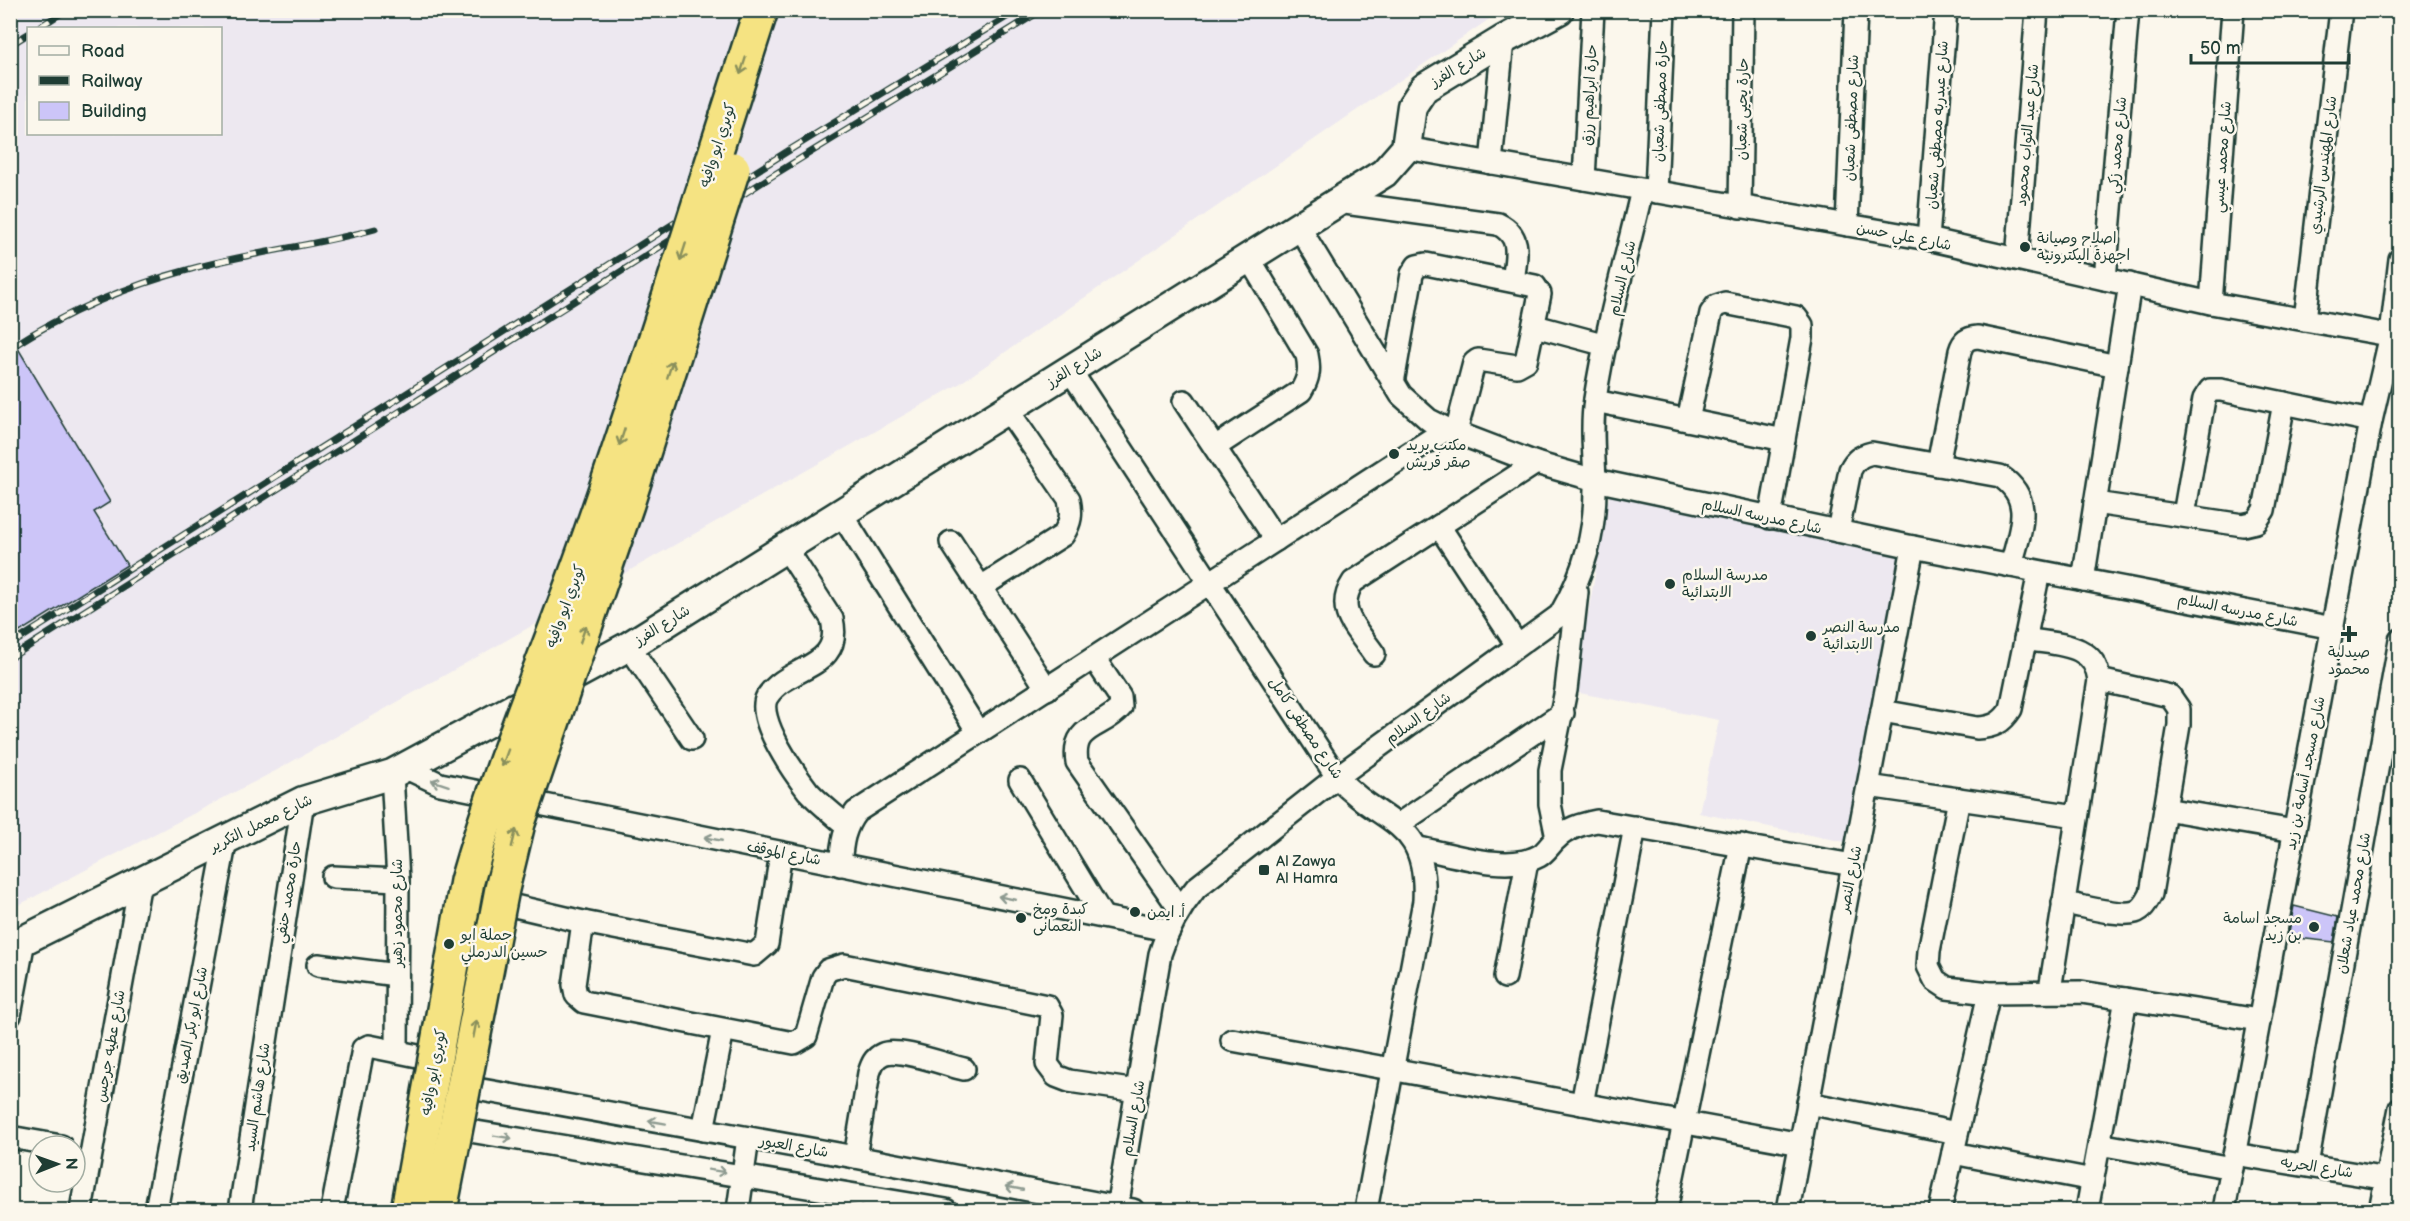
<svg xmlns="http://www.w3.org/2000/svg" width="2410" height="1221" font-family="'Balsamiq Sans','Playpen Sans Arabic',sans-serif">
<rect width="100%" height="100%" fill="#fbf7ec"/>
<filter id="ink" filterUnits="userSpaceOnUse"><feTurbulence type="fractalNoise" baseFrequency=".0167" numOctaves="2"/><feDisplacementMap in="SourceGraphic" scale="12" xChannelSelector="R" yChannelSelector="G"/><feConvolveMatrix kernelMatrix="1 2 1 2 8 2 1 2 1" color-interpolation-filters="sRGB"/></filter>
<g filter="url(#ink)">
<g fill="#ede8f0" fill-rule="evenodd">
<path d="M11 11H1501L959 384 277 770 11 909ZM28 28H220V134H28Z"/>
<path d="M1610 492 1904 552 1845 842 1699 813 1719 720 1574 692Z"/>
</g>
<g fill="#ccc5f8" stroke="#1f3d34" stroke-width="1.5">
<path d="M10 335 110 502 94 512 127 565 10 638Z"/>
<path d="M2294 906 2338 917 2334 942 2288 937Z"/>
</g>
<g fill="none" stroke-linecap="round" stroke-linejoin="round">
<defs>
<g id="street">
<path d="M1406 148 1928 239 2211 303 2400 337"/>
<path d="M1491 163 1503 40"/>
<path d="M1584 179 1593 10"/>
<path d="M1656 192 1664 10"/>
<path d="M1338 202 1498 224C1523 236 1516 257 1513 281"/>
<path d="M1740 207 1743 10"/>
<path d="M1847 225 1856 10"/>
<path d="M1299 227 1401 395 1429 420 1447 429 1536 463 1595 480 1913 547 2333 628"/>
<path d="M1928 239 1946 10"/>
<path d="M2017 259 2037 10"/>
<path d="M2105 279 2128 10"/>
<path d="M2211 303 2233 10"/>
<path d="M2305 320 2341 10"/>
<path d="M1535 326 1606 345"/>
<path d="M1070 370 1337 777C1383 828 1428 817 1424 901L1366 1210"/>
<path d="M1393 383 1412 274 1417 266 1426 264 1535 286 1540 294 1526 361 1517 366 1478 360 1474 363 1456 432"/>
<path d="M1184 401 1276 540"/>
<path d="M1595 401 1784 440"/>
<path d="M1688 420 1711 313 1716 306 1725 303 1796 317 1802 325V338L1770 518"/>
<path d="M1215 447 1301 391C1309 378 1310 369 1307 355L1249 258"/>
<path d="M1938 465 1960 351C1963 341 1967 338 1978 337L2117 366"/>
<path d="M2095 503 2243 525 2256 522 2264 510 2284 403"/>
<path d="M841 513 978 732"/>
<path d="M2184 515 2204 399 2210 390H2221L2371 421"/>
<path d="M1439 526 1517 645"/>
<path d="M1838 531 1850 470C1855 460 1860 456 1872 453L2000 476C2036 500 2019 532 2011 566"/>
<path d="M951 542 1047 689"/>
<path d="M786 548 832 619C844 670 788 664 767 697 755 718 794 773 808 791 819 803 833 814 846 825"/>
<path d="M2083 580 2130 284"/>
<path d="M981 587 1063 535C1071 522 1072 514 1069 499L1007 409"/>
<path d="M2025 639C2056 645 2095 642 2099 680L2050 990"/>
<path d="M629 646 692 739"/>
<path d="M1374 654C1357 629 1334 611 1353 582L1536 463"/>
<path d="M1094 658 1120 697 1121 707C1103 729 1071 724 1077 762L1179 908"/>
<path d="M1882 711 1977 728C1994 727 2002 723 2011 709L2039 572"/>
<path d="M404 767 440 784 1167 930"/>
<path d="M392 774 398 880 397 1051"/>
<path d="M1020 780 1103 917"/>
<path d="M1868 786 2077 816"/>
<path d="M1959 799 1929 951 1928 966 1935 980 1947 988 1989 993 2081 992 2259 1020"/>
<path d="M2165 809 2294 831"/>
<path d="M1399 824 1563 713"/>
<path d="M1557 838 1550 804V770L1566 690 1577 592"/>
<path d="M1419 848C1452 854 1508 873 1539 856 1545 853 1550 845 1555 840 1567 828 1582 824 1597 821L1853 865"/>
<path d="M840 865C842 844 843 829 856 812L1447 429"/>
<path d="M333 877 398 880"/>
<path d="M489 900 583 922 754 955 767 944 781 853"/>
<path d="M2063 903C2080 905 2119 917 2135 912 2144 909 2147 901 2151 894L2179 725V709L2170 696 2099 680"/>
<path d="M583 922 574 985 576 995 584 1002 794 1043 806 1036 823 977 828 970 844 965 1047 1006 1052 1015 1047 1064 1056 1076 1069 1081 1137 1091"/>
<path d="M318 965 397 975"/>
<path d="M1505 977 1527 861"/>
<path d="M10 1015 24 940"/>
<path d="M1232 1040 1801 1144"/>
<path d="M454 1085 855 1157 1133 1210"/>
<path d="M1808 1103 1957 1133"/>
<path d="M1582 1104 1635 827"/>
<path d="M446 1127 946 1210"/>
<path d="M703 1130 723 1030"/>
<path d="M10 1137 61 1146"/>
<path d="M2099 1144 2232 1168"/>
<path d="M1953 1153 2093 1180"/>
<path d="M2234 1154 2400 1181"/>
<path d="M855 1157 869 1073C872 1064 874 1058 883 1054 898 1047 946 1065 964 1069"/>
<path d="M2307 1165 2400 640"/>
<path d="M1117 1208 1160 954C1168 928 1179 909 1196 888L1337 777 1560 615C1585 572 1596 531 1595 481 1594 453 1591 427 1595 399 1606 328 1626 259 1642 190"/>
<path d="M81 1210 140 882"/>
<path d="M156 1210 226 839"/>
<path d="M240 1210 303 801"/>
<path d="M332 1210 363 1049 369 1046 447 1062"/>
<path d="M738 1210 748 1138"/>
<path d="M1666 1210 1741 845"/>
<path d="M1788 1210 1913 547"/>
<path d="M1940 1210 1989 993"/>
<path d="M2087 1210 2126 999"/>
<path d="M2224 1210 2371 421 2391 335 2400 259"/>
<path d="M2380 1210 2400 1108"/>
</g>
<path id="secondary" d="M10 947 303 801 392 774 629 646 1384 173 1406 148 1412 106 1424 88 1503 40 1559 10"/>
</defs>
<use href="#street" stroke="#1f3d34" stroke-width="26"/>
<use href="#secondary" stroke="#1f3d34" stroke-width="33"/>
<use href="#street" stroke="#fbf7ec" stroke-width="21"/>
<use href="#secondary" stroke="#fbf7ec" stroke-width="28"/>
<defs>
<g id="rail">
<path d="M38 28 66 10"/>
<path d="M10 45 28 34"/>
<path d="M10 348C66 312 127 286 191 269 251 252 314 246 375 229"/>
<path d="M10 645 788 151 1018 10"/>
<path d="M10 658 772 176 1042 10"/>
</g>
</defs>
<use href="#rail" stroke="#1f3d34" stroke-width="7"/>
<use href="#rail" stroke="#fbf7ec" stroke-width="4.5" stroke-dasharray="14" stroke-linecap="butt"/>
<defs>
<g id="primary-bridge">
<path d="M408 1210 467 881C501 761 551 647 592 529 652 357 705 183 761 10"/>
<path d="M440 1210 502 889 518 823 627 504 733 169"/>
</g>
</defs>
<use href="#primary-bridge" stroke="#1f3d34" stroke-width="38" stroke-linecap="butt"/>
<use href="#primary-bridge" stroke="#f5e382" stroke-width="33"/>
</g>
<defs><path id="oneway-shaft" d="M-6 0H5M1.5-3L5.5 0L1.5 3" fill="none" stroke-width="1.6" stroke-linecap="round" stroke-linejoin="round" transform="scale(1.5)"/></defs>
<g stroke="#8a905b">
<use href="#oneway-shaft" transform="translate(743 66) rotate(108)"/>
<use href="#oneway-shaft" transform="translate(683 252) rotate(108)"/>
<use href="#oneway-shaft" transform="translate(670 369) rotate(-72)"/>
<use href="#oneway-shaft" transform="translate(622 437) rotate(108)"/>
<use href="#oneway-shaft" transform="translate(583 634) rotate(-71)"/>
<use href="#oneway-shaft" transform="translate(505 758) rotate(110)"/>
<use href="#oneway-shaft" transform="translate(514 838) rotate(-76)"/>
<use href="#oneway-shaft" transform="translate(475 1029) rotate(-79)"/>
</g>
<g stroke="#8d9a90">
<use href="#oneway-shaft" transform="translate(440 783) rotate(-162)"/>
<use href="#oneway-shaft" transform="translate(713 839) rotate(-169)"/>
<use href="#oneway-shaft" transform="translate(1007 898) rotate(-169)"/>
<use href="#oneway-shaft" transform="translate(657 1122) rotate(-170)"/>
<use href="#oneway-shaft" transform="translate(503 1137) rotate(9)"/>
<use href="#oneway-shaft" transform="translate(717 1171) rotate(9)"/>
<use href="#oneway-shaft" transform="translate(1014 1188) rotate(-169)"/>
</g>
</g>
<g fill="#1f3d34" stroke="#fbf7ec" stroke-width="2">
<circle cx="2025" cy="247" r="6"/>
<circle cx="1394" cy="454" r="6"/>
<circle cx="1670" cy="584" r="6"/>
<path d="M2346 625h6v6h6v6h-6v6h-6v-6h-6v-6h6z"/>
<circle cx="1811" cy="636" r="6"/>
<rect x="1258" y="864" width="12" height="12" rx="3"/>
<circle cx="1135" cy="912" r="6"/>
<circle cx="1021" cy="918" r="6"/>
<circle cx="2314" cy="927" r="6"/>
<circle cx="449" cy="944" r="6"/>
</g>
<g text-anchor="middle" stroke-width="5" stroke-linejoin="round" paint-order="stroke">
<g font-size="15" fill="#1f3d34" stroke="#fbf7ec">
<text transform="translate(1458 67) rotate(-31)" y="5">شارع الفرز</text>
<text transform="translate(1589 95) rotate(-87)" y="5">حارة ابراهيم رزق</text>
<text transform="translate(1660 101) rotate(-88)" y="5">حارة مصطفى شعبان</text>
<text transform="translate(1742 109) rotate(-89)" y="5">حارة يحيى شعبان</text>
<text transform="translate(1851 118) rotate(-88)" y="5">شارع مصطفى شعبان</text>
<text transform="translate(1937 125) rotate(-86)" y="5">شارع عبدربه مصطفى شعبان</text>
<text transform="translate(2027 135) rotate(-85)" y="5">شارع عبد التواب محمود</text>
<text transform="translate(717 145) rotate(-72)" y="5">كوبري ابو وافيه</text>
<text transform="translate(2117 145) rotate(-85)" y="5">شارع محمد زكي</text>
<text transform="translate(2222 157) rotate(-86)" y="5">شارع محمد عيسي</text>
<text transform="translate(2323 165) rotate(-83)" y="5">شارع المهندس الرشيدي</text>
<text transform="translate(1904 236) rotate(11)" y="5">شارع علي حسن</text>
<text transform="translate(1622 278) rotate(-77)" y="5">شارع السلام</text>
<text transform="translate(1074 367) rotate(-32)" y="5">شارع الفرز</text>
<text transform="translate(1762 516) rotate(12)" y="5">شارع مدرسه السلام</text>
<text transform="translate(565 606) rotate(-70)" y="5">كوبري ابو وافيه</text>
<text transform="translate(2238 610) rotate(11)" y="5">شارع مدرسه السلام</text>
<text transform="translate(662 625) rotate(-32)" y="5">شارع الفرز</text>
<text transform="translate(1418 718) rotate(-36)" y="5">شارع السلام</text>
<text transform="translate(1306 728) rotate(56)" y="5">شارع مصطفى كامل</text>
<text transform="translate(2305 773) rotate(-79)" y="5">شارع مسجد أسامة بن زيد</text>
<text transform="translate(261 823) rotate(-26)" y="5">شارع معمل التكرير</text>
<text transform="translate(784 853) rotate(11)" y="5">شارع الموقف</text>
<text transform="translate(1850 879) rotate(-79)" y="5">شارع النصر</text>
<text transform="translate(288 892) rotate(-81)" y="5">حارة محمد حنفي</text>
<text transform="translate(2353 903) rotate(-80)" y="5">شارع محمد عياد شعلان</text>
<text transform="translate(397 913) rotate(-90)" y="5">شارع محمود زهير</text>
<text transform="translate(191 1025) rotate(-79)" y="5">شارع ابو بكر الصديق</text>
<text transform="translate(110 1046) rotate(-80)" y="5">شارع عطيه جرجس</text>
<text transform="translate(433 1072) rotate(-80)" y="5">كوبري ابو وافيه</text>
<text transform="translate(257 1097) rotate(-82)" y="5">شارع هاشم السيد</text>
<text transform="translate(1133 1118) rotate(-80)" y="5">شارع السلام</text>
<text transform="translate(794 1146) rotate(10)" y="5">شارع العبور</text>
<text transform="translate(2317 1167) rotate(9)" y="5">شارع الحريه</text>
</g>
<g font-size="15" fill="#1f3d34" stroke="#fbf7ec" text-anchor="start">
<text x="2037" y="243">اصلاح وصيانة<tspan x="2037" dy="17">اجهزة اليكترونية</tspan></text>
<text x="1406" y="450">مكتب بريد<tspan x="1406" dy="17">صقر قريش</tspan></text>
<text x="1682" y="580">مدرسة السلام<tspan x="1682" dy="17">الابتدائية</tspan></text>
<text x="1823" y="632">مدرسة النصر<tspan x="1823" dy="17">الابتدائية</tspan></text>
<text x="2349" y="657" text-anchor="middle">صيدلية<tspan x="2349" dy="17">محمود</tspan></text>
<text x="1276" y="866">Al Zawya<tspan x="1276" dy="17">Al Hamra</tspan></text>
<text x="1033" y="914">كبدة ومخ<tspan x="1033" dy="17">النعمانى</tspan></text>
<text x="1147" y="917">أ. ايمن</text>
<text x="2302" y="923" text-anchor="end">مسجد اسامة<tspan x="2302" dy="17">بن زيد</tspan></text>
<text x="461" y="940">جملة ابو<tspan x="461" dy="17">حسين الدرملي</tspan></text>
</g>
</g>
<rect width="2410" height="1221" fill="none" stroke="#fbf7ec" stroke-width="36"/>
<rect x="18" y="18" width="2374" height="1185" fill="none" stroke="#1f3d34" stroke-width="2" filter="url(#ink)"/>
<rect x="27" y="27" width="195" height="108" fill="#fbf7ec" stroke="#a3ada2" stroke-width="1.5"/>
<rect x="39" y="46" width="30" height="9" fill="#fbf7ec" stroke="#a3ada2" stroke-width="1.5"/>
<text x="81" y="57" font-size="18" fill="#1f3d34">Road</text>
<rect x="39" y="76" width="30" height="9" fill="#1f3d34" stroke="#a3ada2" stroke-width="1.5"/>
<text x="81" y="87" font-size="18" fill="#1f3d34">Railway</text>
<rect x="39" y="102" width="30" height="18" fill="#ccc5f8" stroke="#a3ada2" stroke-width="1.5"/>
<text x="81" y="117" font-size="18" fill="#1f3d34">Building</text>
<g transform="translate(57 1164) rotate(89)"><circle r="28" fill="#fbf7ec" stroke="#a3ada2" stroke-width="1.5"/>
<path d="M0-4.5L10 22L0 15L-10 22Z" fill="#1f3d34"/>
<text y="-9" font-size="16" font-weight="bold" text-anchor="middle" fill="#1f3d34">N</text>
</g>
<path d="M2191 54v9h158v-9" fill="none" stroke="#1f3d34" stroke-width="3"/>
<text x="2200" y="54" font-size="18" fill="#1f3d34" stroke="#fbf7ec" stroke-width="4.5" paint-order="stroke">50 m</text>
</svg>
